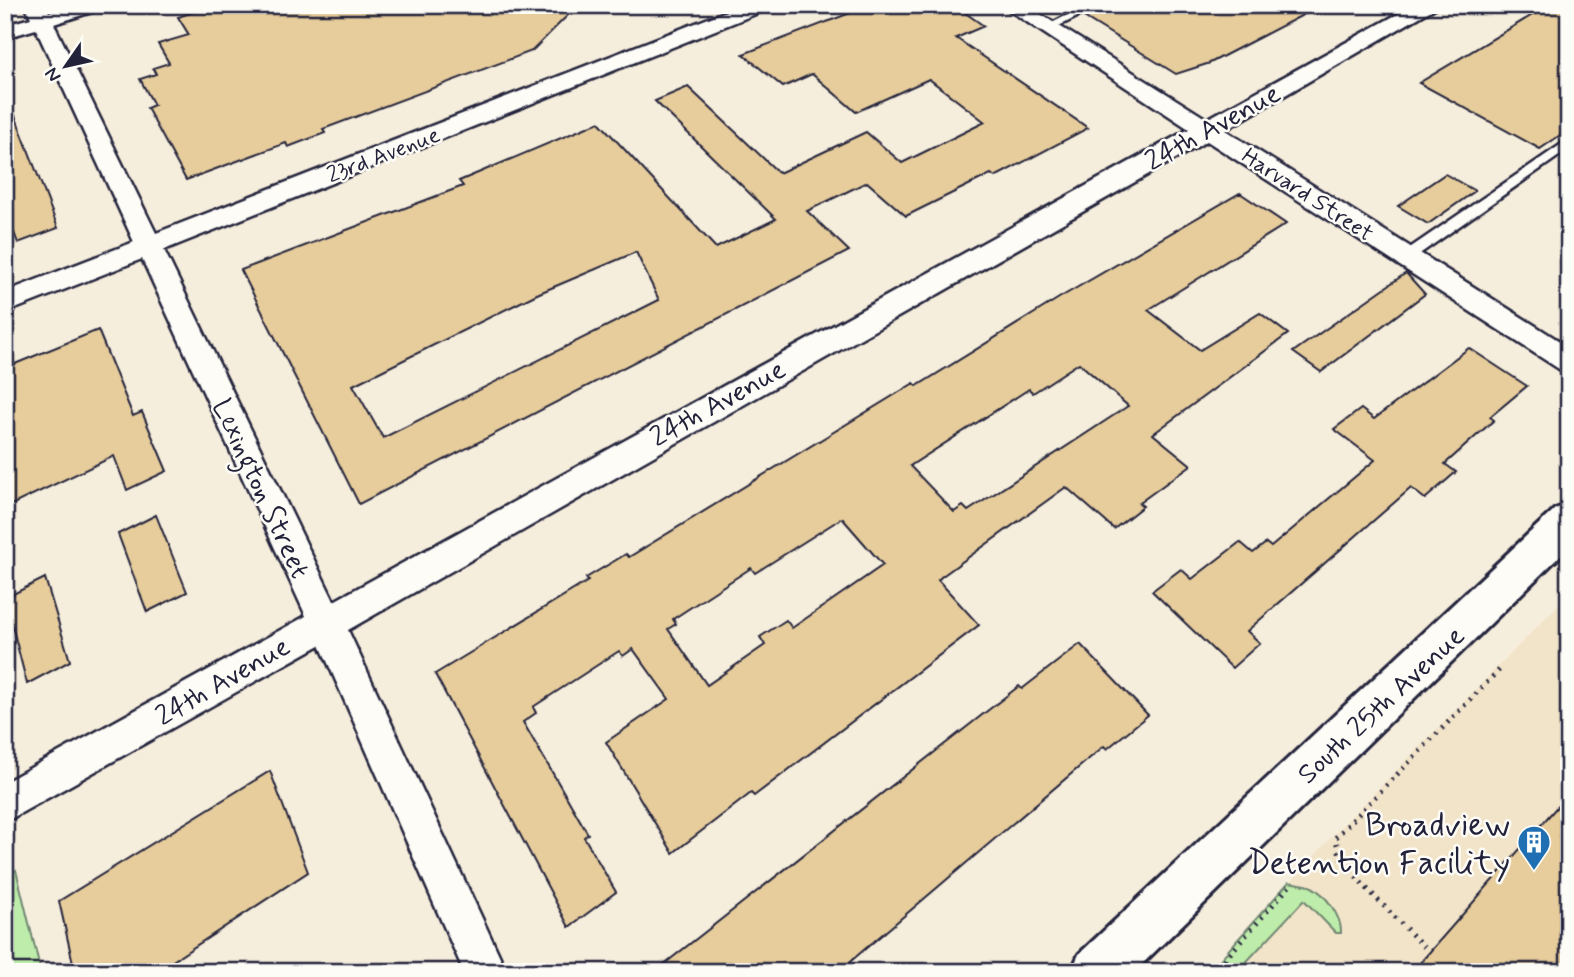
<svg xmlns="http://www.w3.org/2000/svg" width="1574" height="977" font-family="Mynerve,sans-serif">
<rect width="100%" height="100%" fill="#f6eedc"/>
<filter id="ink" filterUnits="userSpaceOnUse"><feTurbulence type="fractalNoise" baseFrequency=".0143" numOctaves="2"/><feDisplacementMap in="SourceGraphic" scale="14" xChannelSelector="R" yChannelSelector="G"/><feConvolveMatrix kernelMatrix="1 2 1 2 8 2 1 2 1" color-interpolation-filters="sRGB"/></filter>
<g filter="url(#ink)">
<path fill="#f2e4c9" d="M1569 594V972H1209L1335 833Z"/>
<g fill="#beecaa" stroke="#708772" stroke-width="2">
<path d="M16 870 41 972H5V876Z"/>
<path d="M1289 882C1296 884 1306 884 1312 887 1326 894 1342 918 1341 933H1336L1304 900 1237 972H1209Z"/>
</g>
<g fill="#e7cd9c" stroke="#22223b" stroke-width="2" fill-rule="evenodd">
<path d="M214 5H578L532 51 323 129 325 133 288 147 286 143 186 180 147 108 154 105 140 79 156 74 153 68 169 63 158 44 189 35 178 17Z"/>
<path d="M871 5H954L984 26 956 38 1088 128 995 177 991 174 906 216 867 182 807 211 849 251 359 504 241 270 463 186 459 181 599 122 716 248 776 219 655 101 688 87 779 173 866 132 902 163 985 122 929 79 856 112 812 74 783 87 743 54ZM636 252 659 300 383 438 353 385 537 294Z"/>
<path d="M1103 5H1322L1210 63 1176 74 1084 17Z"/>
<path d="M1549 5H1569V129L1540 149 1419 83Z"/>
<path d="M5 97H8L58 228 18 243 5 209Z"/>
<path d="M1445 174 1475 191 1428 224 1398 206Z"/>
<path d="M1240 193 1286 224 1148 310 1200 350 1260 313 1288 334 1153 434 1191 465 1139 503 1143 506 1114 529 1066 487 941 577 938 580 979 625 754 796 751 793 673 853 606 742 669 699 633 649 623 656 619 651 533 707 536 713 523 722 588 834 584 837 616 892 569 927 435 674 588 581 586 578 626 554 629 557 914 383 917 386 1059 298ZM1079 363 1128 406 968 511 963 506 954 512 910 466 1029 389 1033 393ZM842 518 883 565 792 628 786 620 760 637 765 645 707 685 668 629 676 624 673 619 751 568 755 573Z"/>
<path d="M1406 273 1425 294 1321 372 1293 352Z"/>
<path d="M98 330 133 416 142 412 167 471 127 490 114 456 5 508V368Z"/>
<path d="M1469 348 1527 386 1490 417 1494 420 1445 464 1456 472 1425 499 1411 488 1247 631 1260 643 1232 668 1152 591 1181 569 1192 579 1240 542 1253 553 1266 543 1271 547 1375 460 1334 429 1361 409 1374 419Z"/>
<path d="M156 515 187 592 147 612 118 534Z"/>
<path d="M45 578 70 661 27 684 5 598Z"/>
<path d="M1080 644 1148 715 1107 749 1104 746 838 972H654L1019 686 1022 689Z"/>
<path d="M270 771 308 872 156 972H75L59 901Z"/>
<path d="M1569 793V972H1412Z"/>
</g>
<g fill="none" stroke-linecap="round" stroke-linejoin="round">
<defs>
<g id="service">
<path d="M1087 5H1101L1051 30 1042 28Z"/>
<path d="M1569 139V149L1411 260H1401V254Z"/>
</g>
<path id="minor" d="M25 5H45L49 12 72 5H104L101 9 54 24 156 233 742 5H771L768 9 164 250 334 601 1189 129 1001 5H1026L1207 119 1414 5H1440L1225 130 1569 347V372L1559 369 1207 141 348 630 507 972H464L320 645 5 822V782L306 616 142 259 5 313V292L134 242 36 29 5 38V25L31 18Z"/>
<path id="secondary" d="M1569 504V547L1134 972H1071L1079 954 1555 509Z"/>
</defs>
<use href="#service" stroke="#22223b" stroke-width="5"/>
<use href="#minor" stroke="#22223b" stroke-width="5"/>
<use href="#secondary" stroke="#22223b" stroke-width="6"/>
<g stroke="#22223b" stroke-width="5" stroke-dasharray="2 6" stroke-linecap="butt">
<path d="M1424 947 1343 864 1335 838 1503 666"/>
<path d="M1214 972 1292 883"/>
</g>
<use href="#service" fill="#fdfcf7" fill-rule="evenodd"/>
<use href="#minor" fill="#fdfcf7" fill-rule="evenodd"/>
<use href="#secondary" fill="#fdfcf7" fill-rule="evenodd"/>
</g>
</g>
<defs>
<symbol id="building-pin" viewBox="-11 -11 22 30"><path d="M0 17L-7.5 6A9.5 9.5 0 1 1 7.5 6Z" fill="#1f6fb2" stroke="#fdfcf7"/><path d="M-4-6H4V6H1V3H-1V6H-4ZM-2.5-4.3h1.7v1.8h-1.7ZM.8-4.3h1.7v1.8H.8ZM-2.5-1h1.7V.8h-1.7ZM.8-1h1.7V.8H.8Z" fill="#fff"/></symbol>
</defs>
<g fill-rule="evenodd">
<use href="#building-pin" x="1515" y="823" width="38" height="52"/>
</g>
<g text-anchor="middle" stroke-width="5" stroke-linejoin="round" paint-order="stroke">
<g font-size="23" fill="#22223b" stroke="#fdfcf7">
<text transform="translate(383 154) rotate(-21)" y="8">23rd Avenue</text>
<text transform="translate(1308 194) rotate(33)" y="8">Harvard Street</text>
</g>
<g font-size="28" fill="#22223b" stroke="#fdfcf7">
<text transform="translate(1212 126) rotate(-29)" y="10">24th Avenue</text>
<text transform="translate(717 402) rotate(-29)" y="10">24th Avenue</text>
<text transform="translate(262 488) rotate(65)" y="10">Lexington Street</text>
<text transform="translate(222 680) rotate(-30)" y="10">24th Avenue</text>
<text transform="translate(1380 704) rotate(-43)" y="10">South 25th Avenue</text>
</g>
<g font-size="33" fill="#22223b" stroke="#fdfcf7" text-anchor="end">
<text x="1510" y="835">Broadview<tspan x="1510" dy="38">Detention Facility</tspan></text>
</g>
</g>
<rect width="1574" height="977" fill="none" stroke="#fdfcf7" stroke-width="28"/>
<rect x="14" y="14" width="1546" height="949" fill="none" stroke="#22223b" stroke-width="2.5" filter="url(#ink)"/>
<g transform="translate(66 66) rotate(236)" stroke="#fdfcf7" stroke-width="5" paint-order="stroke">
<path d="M0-5L12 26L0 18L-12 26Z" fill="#22223b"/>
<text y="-10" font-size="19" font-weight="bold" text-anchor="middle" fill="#22223b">N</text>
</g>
</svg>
